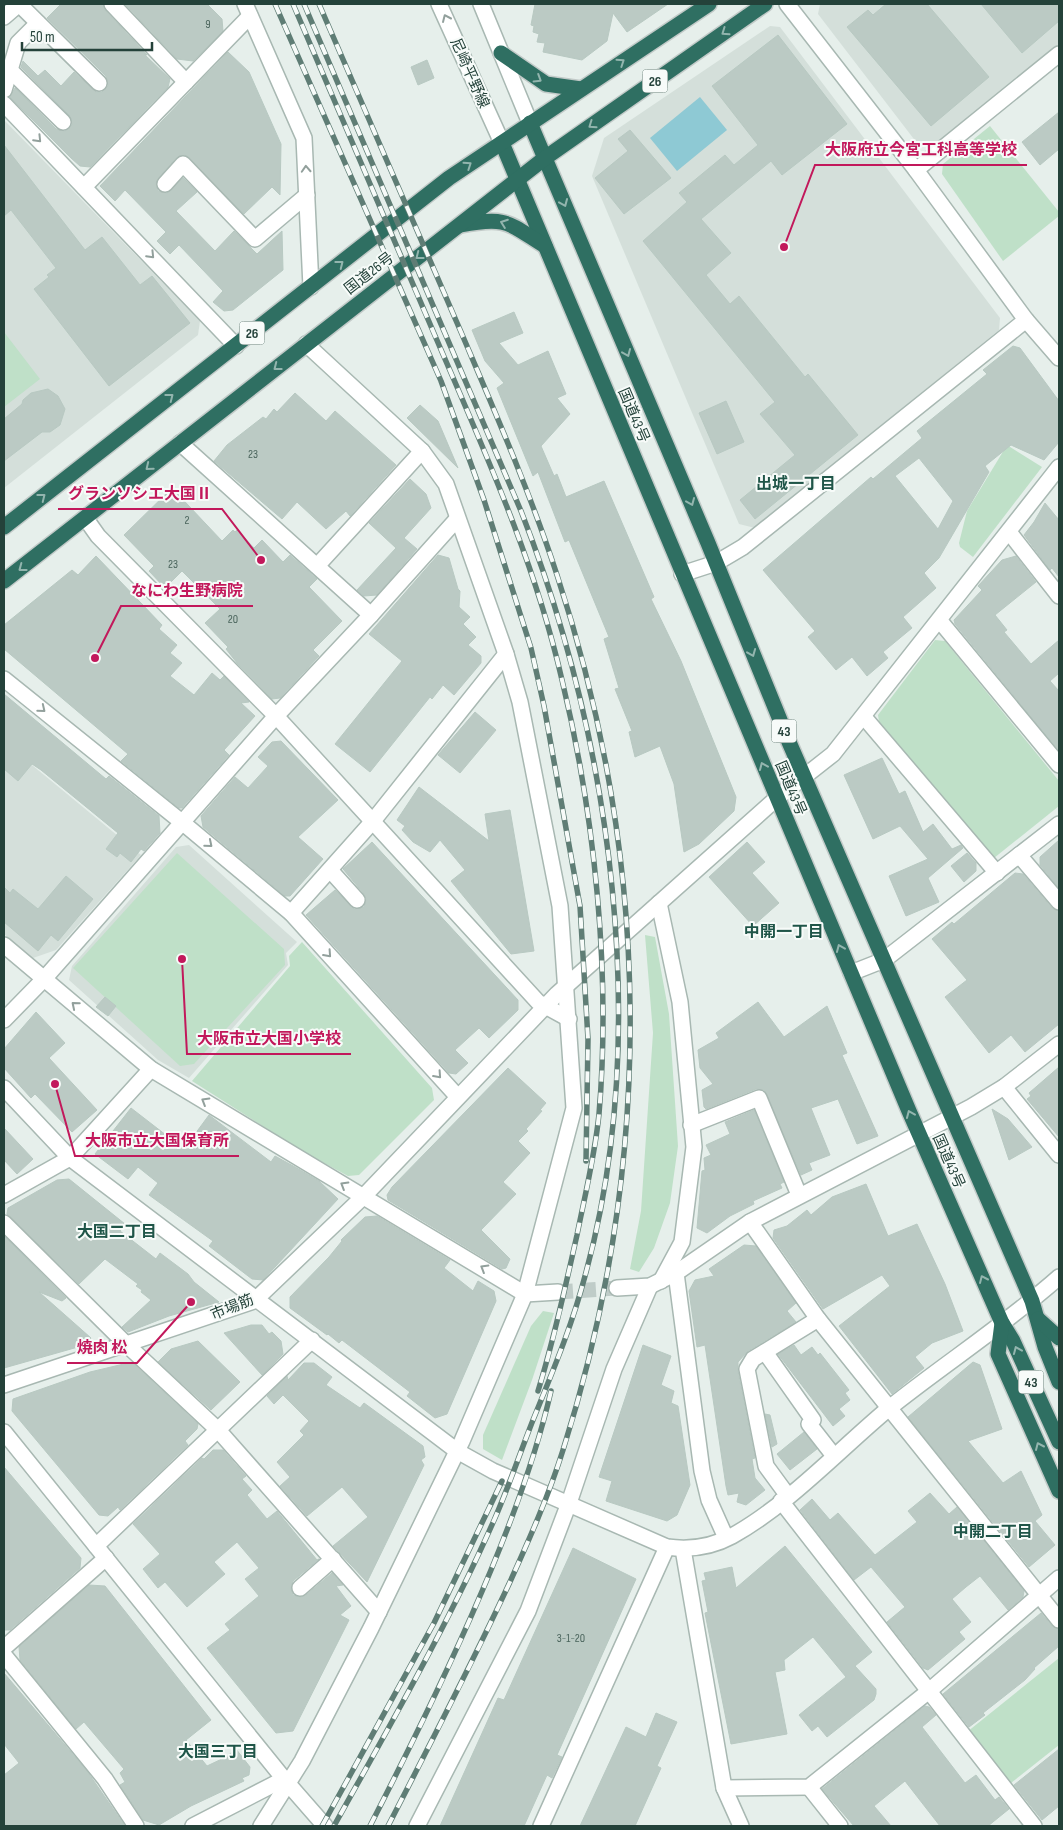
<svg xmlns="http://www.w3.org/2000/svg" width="1063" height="1830" font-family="'Sofia Sans Condensed','Noto Sans JP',sans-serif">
<rect width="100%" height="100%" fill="#e6efeb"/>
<g fill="#d4dfda">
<path d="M820 4H1059V44L931 147H920L818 14Z"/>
<path d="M770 26 780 27 1000 318 999 330 755 528 739 524 592 176 604 138Z"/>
<path d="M4 120 200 321 198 335 4 488Z"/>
<path d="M4 742 141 855 56 950 33 958 4 934Z"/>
<path d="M189 845 297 942 286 953 288 965 189 1078 158 1060 69 980 72 966 176 847Z"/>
</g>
<g fill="#bfe0c8">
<path d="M990 126 1059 212V216L1003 261 942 174 943 164Z"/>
<path d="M4 332 40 379 4 407Z"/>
<path d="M1007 445 1042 467 973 557 960 547 959 543 967 511Z"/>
<path d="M935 640 945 641 1059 781V806L994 858 987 857 879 722 878 715Z"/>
<path d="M177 853 284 949 285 965 194 1064 180 1066 73 968Z"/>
<path d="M645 935 655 937 669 1014 678 1146 670 1203 654 1248 639 1272 630 1269 641 1211 653 1033Z"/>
<path d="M302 942 432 1088 434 1100 359 1175 348 1176 302 1151 192 1081 290 966 289 956Z"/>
<path d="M543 1311 554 1313 532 1380 502 1460 483 1449V1435L531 1326Z"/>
<path d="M1059 1658V1745L1011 1783 967 1732Z"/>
</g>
<path fill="#8ec9d4" d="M700 97 727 130 677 171 650 138Z"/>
<g fill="#bbcac4" stroke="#b8c9c2" fill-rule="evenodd">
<path d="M61 4H103L105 10 147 55 144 54 170 79 168 87 90 167 80 166 71 158 10 97 15 88 56 129 65 131 72 125 70 116 21 67 23 61 38 76 45 70 61 86 74 72 96 92H102L108 86 106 76 47 18Z"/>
<path d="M125 4H207L222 19 223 31 193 61 177 59Z"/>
<path d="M535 4H668L627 32 613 13 607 41 582 60 543 52 545 43 537 42 539 34 533 32 534 26 531 25Z"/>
<path d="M886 4H927L989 77 931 126 847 27 868 10 873 15Z"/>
<path d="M981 4H1059V21L1022 53Z"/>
<path d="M778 35 847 124 782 175 771 161 701 219 731 253 706 275 730 304 739 296 805 377 808 374 858 435 755 519 740 500 795 455 760 414 775 402 643 241 687 202 679 193 725 155 734 165 758 145 712 86Z"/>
<path d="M228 52 249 72 281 144 280 195 272 187 244 214 185 155 176 158 156 183 158 191 167 193 183 178 197 192 176 211 215 251 234 231 257 254 282 231 283 270 233 310 224 311 213 302 223 291 179 245 170 254 157 241 166 232 125 190 115 201 100 186Z"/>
<path d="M427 60 434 78 418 85 411 67Z"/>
<path d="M1059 112V149L1040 165 1022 142Z"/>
<path d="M630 130 671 178 624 214 595 178 628 151 618 139Z"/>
<path d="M4 145 85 250 102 237 140 285 152 276 190 323 109 386 34 289 49 277 47 275 56 268 11 210 4 216Z"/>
<path d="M514 312 523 333 499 343 518 365 548 351 566 394 557 398 570 414 541 446 554 476 557 474 566 497 604 481 654 597 651 599 681 661 736 797 734 811 699 844 684 852 674 784 660 746 635 757 629 732 632 731 615 689 619 688 604 639 609 637 569 540 565 542 538 472 533 476 497 388 504 383 485 361 472 330Z"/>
<path d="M1013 346 1020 348 1059 401V442L1044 460 1011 445 985 466 989 472 939 558 924 573 936 588 903 617 912 628 883 652 888 658 867 676 852 657 836 670 808 637 815 631 763 570 871 477 873 479 922 438 917 431 987 374 983 370ZM919 458 953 501 938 529 895 476Z"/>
<path d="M48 389 58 396 65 409 60 425 50 432H42L4 461V419L22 404 23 400 31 393Z"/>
<path d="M295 393 326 421 335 411 396 465 350 516 346 511 326 529 297 502 282 519 214 461 227 445 263 417 266 419 274 409 277 412Z"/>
<path d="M726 401 744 442 717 454 699 413Z"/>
<path d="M420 405 438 421 458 468 407 418Z"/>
<path d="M410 479 426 494 431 508 404 538 417 549 377 595 364 596 357 590 396 548 369 523Z"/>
<path d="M172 488 222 541 233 530 235 532 237 530 254 548 262 540 283 562 290 555 317 579 309 587 342 621 313 650 319 656 280 698 272 699 237 663 226 649 228 647 205 623 220 609 182 571 165 588 149 571 154 566 124 535Z"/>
<path d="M1045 503 1059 520V577L1052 568 1050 570 1024 535 1034 522Z"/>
<path d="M438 555 449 558 458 589 460 591 459 607 470 617 463 624 476 637 468 645 481 656V663L454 695 443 685 432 699 430 697 370 772 335 744 402 661 369 634Z"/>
<path d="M96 556 162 625 159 629 177 645 170 653 182 663 170 676 194 695 212 673 220 680 224 676 249 702 241 703 255 716 224 750 229 755 182 808H179L121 761 128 754 4 649V625L72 570 78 575Z"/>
<path d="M1016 556 1036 582 995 615 1007 630 1004 632 1031 664 1059 640V673L1050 681 1059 691V751L955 624 954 620 982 590 978 586 1002 560Z"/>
<path d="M4 694 106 779 109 776 159 816 160 833 144 851 141 849 131 862 120 853 117 857 106 849 118 833 41 770 32 764 18 781 4 769Z"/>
<path d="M475 712 496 730 460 773 438 755Z"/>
<path d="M281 741 338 800 298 837 323 859 290 896H285L203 827 201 816 235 777 248 788 268 766 258 757 272 742Z"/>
<path d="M882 758 899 794 905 791 923 832 933 824 952 849 961 845 963 848 928 878 939 902 906 916 889 876 928 859 900 826 873 839 844 775Z"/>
<path d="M419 787 489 841 485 814 510 810 534 951 511 954 451 881 465 870 440 840 430 852 413 842 402 830 405 826 397 820Z"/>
<path d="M1059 840V888L1040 865V857Z"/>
<path d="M372 842 518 1000V1010L489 1038 479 1028 455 1050 468 1063 456 1074 449 1073 439 1062 306 915 335 890 354 909 364 907 366 899 364 894 343 869Z"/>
<path d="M747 842 765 862 752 873 779 903 753 926 709 877Z"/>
<path d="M967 853 976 863V871L964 882 951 866Z"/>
<path d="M1015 873 1023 874 1052 908 1059 911V1024L1025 1052 1011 1035 989 1053 945 997 967 980 932 939 952 922 954 924Z"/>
<path d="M66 876 93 899 58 941 51 935 38 951 4 922V887L10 893 13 889 38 909Z"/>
<path d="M105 997 116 1006 108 1016 96 1007Z"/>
<path d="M758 1002 784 1037 827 1006 847 1053 842 1055 878 1136 857 1144 838 1099 811 1108 830 1155 809 1163 812 1170 801 1175 764 1090 756 1089 706 1109 704 1107 702 1090 713 1084 700 1068 698 1050 719 1038 716 1033Z"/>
<path d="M36 1012 65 1043 49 1058 97 1110 72 1132 35 1094 31 1098 4 1068V1049Z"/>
<path d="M1059 1067V1137L1027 1099 1031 1096 1029 1093Z"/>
<path d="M508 1068 546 1103 540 1110 542 1111 526 1129 528 1131 518 1141 530 1153 503 1182 516 1194 481 1230 510 1259 506 1268 502 1269 388 1200 387 1195 392 1187Z"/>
<path d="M131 1108 184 1149 209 1115 271 1162 275 1156 295 1167 319 1181 338 1199 263 1280 252 1279 209 1246 213 1241 149 1195 158 1183 138 1167 128 1179 95 1154Z"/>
<path d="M992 1109 1008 1119 1032 1147 1009 1160Z"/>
<path d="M754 1110 784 1182 780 1184 782 1188 753 1201 754 1204 730 1216 707 1233 697 1228 702 1171 705 1170 704 1158 711 1155 706 1145 730 1134 725 1122Z"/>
<path d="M4 1128 33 1159 17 1174 4 1160Z"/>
<path d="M69 1179 125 1224 120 1231 156 1259 160 1253 188 1274 194 1282 219 1302 169 1316 128 1332 122 1327 151 1300 141 1292 142 1290 136 1286 138 1284 105 1259 79 1284 7 1214 8 1208 57 1180Z"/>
<path d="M866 1184 888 1236 917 1224 945 1284 963 1331 932 1343 915 1357 924 1368 892 1394 839 1326 890 1286 882 1275 823 1309 773 1238 774 1230 787 1226 807 1210 811 1215 832 1197Z"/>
<path d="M377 1216 450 1260 444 1268 473 1291 478 1281 494 1291 496 1301 447 1414 435 1418 407 1396 410 1392 342 1340 339 1343 328 1334 327 1335 290 1308V1297L329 1257 342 1241 341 1240 365 1217Z"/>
<path d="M4 1236 66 1298 62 1301 39 1292 91 1338 85 1345 4 1368Z"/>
<path d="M744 1245 756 1246 796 1303 787 1311 796 1322 748 1351 738 1362V1371L755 1458 752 1459 755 1478 765 1490 746 1505 737 1502 739 1493 728 1495 726 1486 705 1345 697 1347 689 1291 695 1280 714 1276 709 1269Z"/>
<path d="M251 1325H262L269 1334 272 1332 281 1341 283 1354 262 1375 224 1333Z"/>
<path d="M198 1341 240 1382 211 1410 158 1362 171 1349Z"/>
<path d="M643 1345 671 1356 661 1385 674 1391 671 1403 678 1406 690 1485 677 1515 667 1521 606 1501 612 1481 599 1477Z"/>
<path d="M794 1345 801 1355 812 1347 818 1355 820 1353 849 1390 845 1393 850 1400 839 1409 845 1416 833 1426 778 1354Z"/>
<path d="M973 1362 980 1365 1002 1429 968 1441 1003 1483 1021 1471 1042 1515 1035 1521 1055 1545 1029 1567 908 1417Z"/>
<path d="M128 1363H133L198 1424 197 1429 185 1441 188 1445 120 1510 118 1507 108 1516 99 1515 12 1411 13 1399 90 1372Z"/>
<path d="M304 1363H314L332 1377 326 1385 360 1408 364 1403 423 1446 425 1457 421 1460 424 1465 367 1582 333 1546 368 1517 342 1487 307 1516 280 1486 290 1477 277 1462 304 1435 300 1431 309 1421 283 1395 274 1404 267 1396 287 1376 288 1380Z"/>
<path d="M765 1414 770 1415 777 1444 772 1447Z"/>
<path d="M804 1432 817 1449 790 1470 777 1454Z"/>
<path d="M213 1450H223L246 1476 242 1479 252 1490 247 1495 267 1519 277 1511 317 1560 319 1559 293 1581 291 1589 293 1595 301 1597 306 1595 332 1573 343 1585 336 1586 351 1606 340 1615 349 1620 293 1731 276 1733 207 1648 230 1630 225 1624 259 1596 245 1579 259 1568 237 1542 214 1562 225 1574 187 1607 165 1582 158 1588 143 1569 160 1554 133 1524 202 1458 204 1459Z"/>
<path d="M4 1467 81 1558 80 1568 10 1630H4Z"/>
<path d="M930 1493 949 1514 957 1507 1024 1591 1023 1597 1008 1610 980 1576 966 1587 952 1599 971 1622 959 1632 965 1639 928 1670 923 1668 887 1622 905 1607 871 1567 854 1580 800 1510 812 1499 830 1520 838 1513 875 1555 917 1522 908 1511Z"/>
<path d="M785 1546 872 1652 855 1666 876 1689V1694L874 1700 827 1737 818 1726 812 1731 799 1715 846 1677 813 1637 784 1660 785 1670 775 1672 787 1734 731 1744 705 1613 708 1612 702 1581 706 1580 704 1573 732 1567 736 1588Z"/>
<path d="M573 1548 636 1579 557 1755 562 1757 552 1778 547 1775 524 1826H440L498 1698 504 1700Z"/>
<path d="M89 1585 105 1586 211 1720 186 1740 207 1766 226 1757 236 1749 250 1767 249 1775 242 1778 244 1781 191 1806 159 1825 143 1820 120 1785 125 1782 120 1773 124 1769 84 1722 76 1729 20 1660 19 1647Z"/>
<path d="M1041 1613 1052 1626 1059 1629V1646L1034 1668 1035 1669 1025 1680 983 1713 985 1715 969 1727 943 1694Z"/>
<path d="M4 1673 87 1771 125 1826H4V1775L19 1763 4 1744Z"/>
<path d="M925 1706 929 1707 936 1715 922 1727 965 1783 976 1775 995 1800 999 1797 1009 1809 988 1826H940L905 1781 874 1806 891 1826H854L822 1789Z"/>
<path d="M656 1713 677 1722 657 1766 661 1768 635 1826H580L626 1727 646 1737Z"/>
<path d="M1059 1749V1806L1042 1820 1014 1785Z"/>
</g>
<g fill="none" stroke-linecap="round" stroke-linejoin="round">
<path stroke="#bfccc8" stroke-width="15" stroke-dasharray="15 8" stroke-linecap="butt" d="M558 1292 617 1288"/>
<defs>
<g id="minor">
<path d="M112 4 186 82"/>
<path d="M245 4 304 138 311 287"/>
<path d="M439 4 502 143"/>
<path d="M481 4 530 123"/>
<path d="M787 4 916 170 1026 320 1059 358"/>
<path d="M4 17 19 4 99 83"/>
<path d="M10 70 63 122"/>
<path d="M4 90 18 43 38 23"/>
<path d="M4 104 236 346"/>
<path d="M916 170 1059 54"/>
<path d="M165 184 183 164 255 239 307 195"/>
<path d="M84 187 250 16"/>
<path d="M180 443 371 615"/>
<path d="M86 519 98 536 276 716 538 1002 569 1019"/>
<path d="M1009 532 1059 596"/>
<path d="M317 566 422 451"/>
<path d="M682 574 716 563 743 547 1026 320"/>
<path d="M940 621 1059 765"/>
<path d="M4 679 183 823 291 913 457 1096"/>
<path d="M864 717 997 873"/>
<path d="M1019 855 1059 902"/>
<path d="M330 870 357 900"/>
<path d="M659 903 680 1002 694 1147 682 1242 661 1281"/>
<path d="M291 913 373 821 506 654"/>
<path d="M4 945 151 1069 525 1294 558 1292"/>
<path d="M851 973 884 960 1059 824"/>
<path d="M4 1020 44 979 276 716 371 615 457 519"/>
<path d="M1004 1087 1059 1155"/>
<path d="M4 1088 70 1158 457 1451 493 1471 667 1547C689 1550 712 1547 732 1536 788 1505 839 1450 888 1409 944 1364 1005 1325 1059 1277"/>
<path d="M691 1125 759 1098 799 1195"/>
<path d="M4 1195 70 1158 151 1069"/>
<path d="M750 1222 818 1319 1059 1620"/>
<path d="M4 1223 126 1344 218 1430 379 1612"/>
<path d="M676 1273 702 1471 709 1500 726 1538"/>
<path d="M617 1288 650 1286 676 1273 750 1222 971 1107 1004 1087 1059 1044"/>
<path d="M765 1352 813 1420 809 1424 834 1456"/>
<path d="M4 1385 254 1301 364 1196 557 994 777 798 833 754 1059 467"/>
<path d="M4 1432 284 1779 325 1826"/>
<path d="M788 1496 766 1466 747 1369 753 1359 818 1319"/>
<path d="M781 1501 1034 1826"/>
<path d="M96 1546 312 1340"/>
<path d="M683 1549 724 1788 741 1826"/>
<path d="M300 1588 333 1559"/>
<path d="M4 1648 106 1558"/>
<path d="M4 1655 105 1779 136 1826"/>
<path d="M809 1787 840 1826"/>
<path d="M724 1788 809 1787 929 1691 1059 1578"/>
<path d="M193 1826 284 1779"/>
<path d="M261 1826 302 1761 371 1628 462 1441 525 1294 574 1108 560 906 520 702 506 654 446 484 422 451 306 344"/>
<path d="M417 1826 528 1611 569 1503 614 1369 650 1286"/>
<path d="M541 1826 667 1547"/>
</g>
<g id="highway">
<path d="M501 53 546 84 581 89"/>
<path d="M530 123 708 543 789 742 1032 1301 1045 1347 1059 1382"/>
<path d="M502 143 909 1111 1002 1323 1013 1341 1059 1442"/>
<path d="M461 225C507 216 508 223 545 246"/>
<path d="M4 527 449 178 709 4"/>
<path d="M4 581 545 158 765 4"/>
<path d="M1038 1319 1059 1338"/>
<path d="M1002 1323 998 1354 1059 1491"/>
</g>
</defs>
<use href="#minor" stroke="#a8b8b2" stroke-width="18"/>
<use href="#highway" stroke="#c2cac8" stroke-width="18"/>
<use href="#minor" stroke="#fff" stroke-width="15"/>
<use href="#highway" stroke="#2f6f62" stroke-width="15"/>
<defs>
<g id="rail">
<path d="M275 4 441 381 484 500 531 648 544 706 580 906 588 1039 586 1161"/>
<path d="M293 4C343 120 392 236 442 352 488 459 536 566 562 680 595 817 611 973 599 1114 595 1155 585 1195 577 1235 565 1288 554 1340 538 1391"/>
<path d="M304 4 521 511C612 743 652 1033 585 1276 572 1326 552 1373 533 1420 520 1453 509 1486 495 1518 449 1623 390 1725 334 1826"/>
<path d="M319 4C366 113 414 223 461 332 495 412 530 492 557 575 652 864 655 1160 563 1450 549 1495 529 1540 509 1584 471 1666 429 1746 388 1826"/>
<path d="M322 1826 434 1623 502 1481"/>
<path d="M370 1826C413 1742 455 1657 491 1570 515 1512 537 1452 551 1391"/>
</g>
</defs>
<use href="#rail" stroke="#5f7d75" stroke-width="5.5"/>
<use href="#rail" stroke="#f7fbf9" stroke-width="4" stroke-dasharray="11" stroke-linecap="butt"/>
</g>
<defs><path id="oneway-chevron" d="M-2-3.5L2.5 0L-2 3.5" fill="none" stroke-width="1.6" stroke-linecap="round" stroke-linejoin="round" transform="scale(1.25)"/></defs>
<g stroke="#92a09c">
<use href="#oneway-chevron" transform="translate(446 18) rotate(-114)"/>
<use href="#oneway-chevron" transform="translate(38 139) rotate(46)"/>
<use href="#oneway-chevron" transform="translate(306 169) rotate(-93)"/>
<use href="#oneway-chevron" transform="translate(151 255) rotate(46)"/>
<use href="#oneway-chevron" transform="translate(42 709) rotate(39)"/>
<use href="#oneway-chevron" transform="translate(209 844) rotate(40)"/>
<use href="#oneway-chevron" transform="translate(328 954) rotate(48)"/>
<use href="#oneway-chevron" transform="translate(75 1005) rotate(-140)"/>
<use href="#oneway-chevron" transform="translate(438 1075) rotate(48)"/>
<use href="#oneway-chevron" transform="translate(205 1101) rotate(-149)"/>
<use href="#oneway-chevron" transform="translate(344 1185) rotate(-149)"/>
<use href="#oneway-chevron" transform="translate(484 1268) rotate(-149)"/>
</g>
<g stroke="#93b5ae">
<use href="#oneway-chevron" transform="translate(725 32) rotate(145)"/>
<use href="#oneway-chevron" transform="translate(621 62) rotate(-34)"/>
<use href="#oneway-chevron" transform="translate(538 79) rotate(32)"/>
<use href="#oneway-chevron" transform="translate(592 125) rotate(145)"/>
<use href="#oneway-chevron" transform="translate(468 165) rotate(-34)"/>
<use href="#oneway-chevron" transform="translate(564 203) rotate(67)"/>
<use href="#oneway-chevron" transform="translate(504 223) rotate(-160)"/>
<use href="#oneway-chevron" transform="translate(419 256) rotate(142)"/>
<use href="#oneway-chevron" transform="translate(340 264) rotate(-38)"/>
<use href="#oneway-chevron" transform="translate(627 353) rotate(67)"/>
<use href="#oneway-chevron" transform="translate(277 367) rotate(142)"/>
<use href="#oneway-chevron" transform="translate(170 397) rotate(-38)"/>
<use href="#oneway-chevron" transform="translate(149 467) rotate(141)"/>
<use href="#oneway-chevron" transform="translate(42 497) rotate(-38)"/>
<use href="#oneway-chevron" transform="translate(691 502) rotate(67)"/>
<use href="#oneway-chevron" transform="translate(22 568) rotate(143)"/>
<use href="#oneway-chevron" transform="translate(752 653) rotate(68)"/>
<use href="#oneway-chevron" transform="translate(763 766) rotate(-113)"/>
<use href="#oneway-chevron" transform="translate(840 948) rotate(-113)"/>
<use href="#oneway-chevron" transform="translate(910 1114) rotate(-113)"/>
<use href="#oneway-chevron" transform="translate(983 1279) rotate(-114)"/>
<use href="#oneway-chevron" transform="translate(1017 1350) rotate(-113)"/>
<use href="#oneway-chevron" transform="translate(1039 1446) rotate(-114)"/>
</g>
<g text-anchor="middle" stroke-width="4" stroke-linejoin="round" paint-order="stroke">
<g font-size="12" fill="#4a645c">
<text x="208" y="28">9</text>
<text x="253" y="458">23</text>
<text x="187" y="524">2</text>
<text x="173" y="568">23</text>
<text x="233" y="623">20</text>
<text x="571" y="1642">3-1-20</text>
</g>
<g fill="#f7fbf9" stroke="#637a73" stroke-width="1">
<rect x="642.5" y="69.5" width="25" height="23" rx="4"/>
<rect x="239.5" y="321.5" width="25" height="23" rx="4"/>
<rect x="771.5" y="719.5" width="25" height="23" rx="4"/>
<rect x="1018.5" y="1370.5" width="25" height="23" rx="4"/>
</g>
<g font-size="14" font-weight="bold" fill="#24423a">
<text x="655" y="86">26</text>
<text x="252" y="338">26</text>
<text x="784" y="736">43</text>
<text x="1031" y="1387">43</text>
</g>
<g font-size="15" fill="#24423a" stroke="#f7fbf9">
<text transform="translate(470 73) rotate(66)" y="5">尼崎平野線</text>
<text transform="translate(369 273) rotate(-38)" y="5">国道26号</text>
<text transform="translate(634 415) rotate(67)" y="5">国道43号</text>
<text transform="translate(791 788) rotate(67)" y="5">国道43号</text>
<text transform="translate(949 1161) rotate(66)" y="5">国道43号</text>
<text transform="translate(232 1307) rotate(-22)" y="5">市場筋</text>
</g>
<g font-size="16" font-weight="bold" fill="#1f5548" stroke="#f7fbf9">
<text x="796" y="489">出城一丁目</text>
<text x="784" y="937">中開一丁目</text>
<text x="117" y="1237">大国二丁目</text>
<text x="993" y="1537">中開二丁目</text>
<text x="218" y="1757">大国三丁目</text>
</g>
</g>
<path fill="none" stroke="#c2185b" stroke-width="2" d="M784 247L815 165H1027M261 560L222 509H58M95 658L121 606H253M182 959L187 1054H351M55 1084L75 1156H239M191 1302L137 1363H67"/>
<g fill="#c2185b" stroke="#f7fbf9" stroke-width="2">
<circle cx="784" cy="247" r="5"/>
<circle cx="261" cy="560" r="5"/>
<circle cx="95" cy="658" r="5"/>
<circle cx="182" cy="959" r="5"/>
<circle cx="55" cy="1084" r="5"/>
<circle cx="191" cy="1302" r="5"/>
</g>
<g font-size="16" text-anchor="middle" font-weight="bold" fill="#c2185b" stroke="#f7fbf9" stroke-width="4" stroke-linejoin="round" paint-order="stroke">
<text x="921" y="155">大阪府立今宮工科高等学校</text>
<text x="140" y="499">グランソシエ大国Ⅱ</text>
<text x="187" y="596">なにわ生野病院</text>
<text x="269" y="1044">大阪市立大国小学校</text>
<text x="157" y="1146">大阪市立大国保育所</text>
<text x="102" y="1353">焼肉 松</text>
</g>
<rect width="1063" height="1830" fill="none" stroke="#24423a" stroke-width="10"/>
<path d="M22 42v8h130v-8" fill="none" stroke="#24423a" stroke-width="2.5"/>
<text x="30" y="42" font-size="15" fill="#24423a" stroke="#f7fbf9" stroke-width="4" paint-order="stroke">50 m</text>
</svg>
